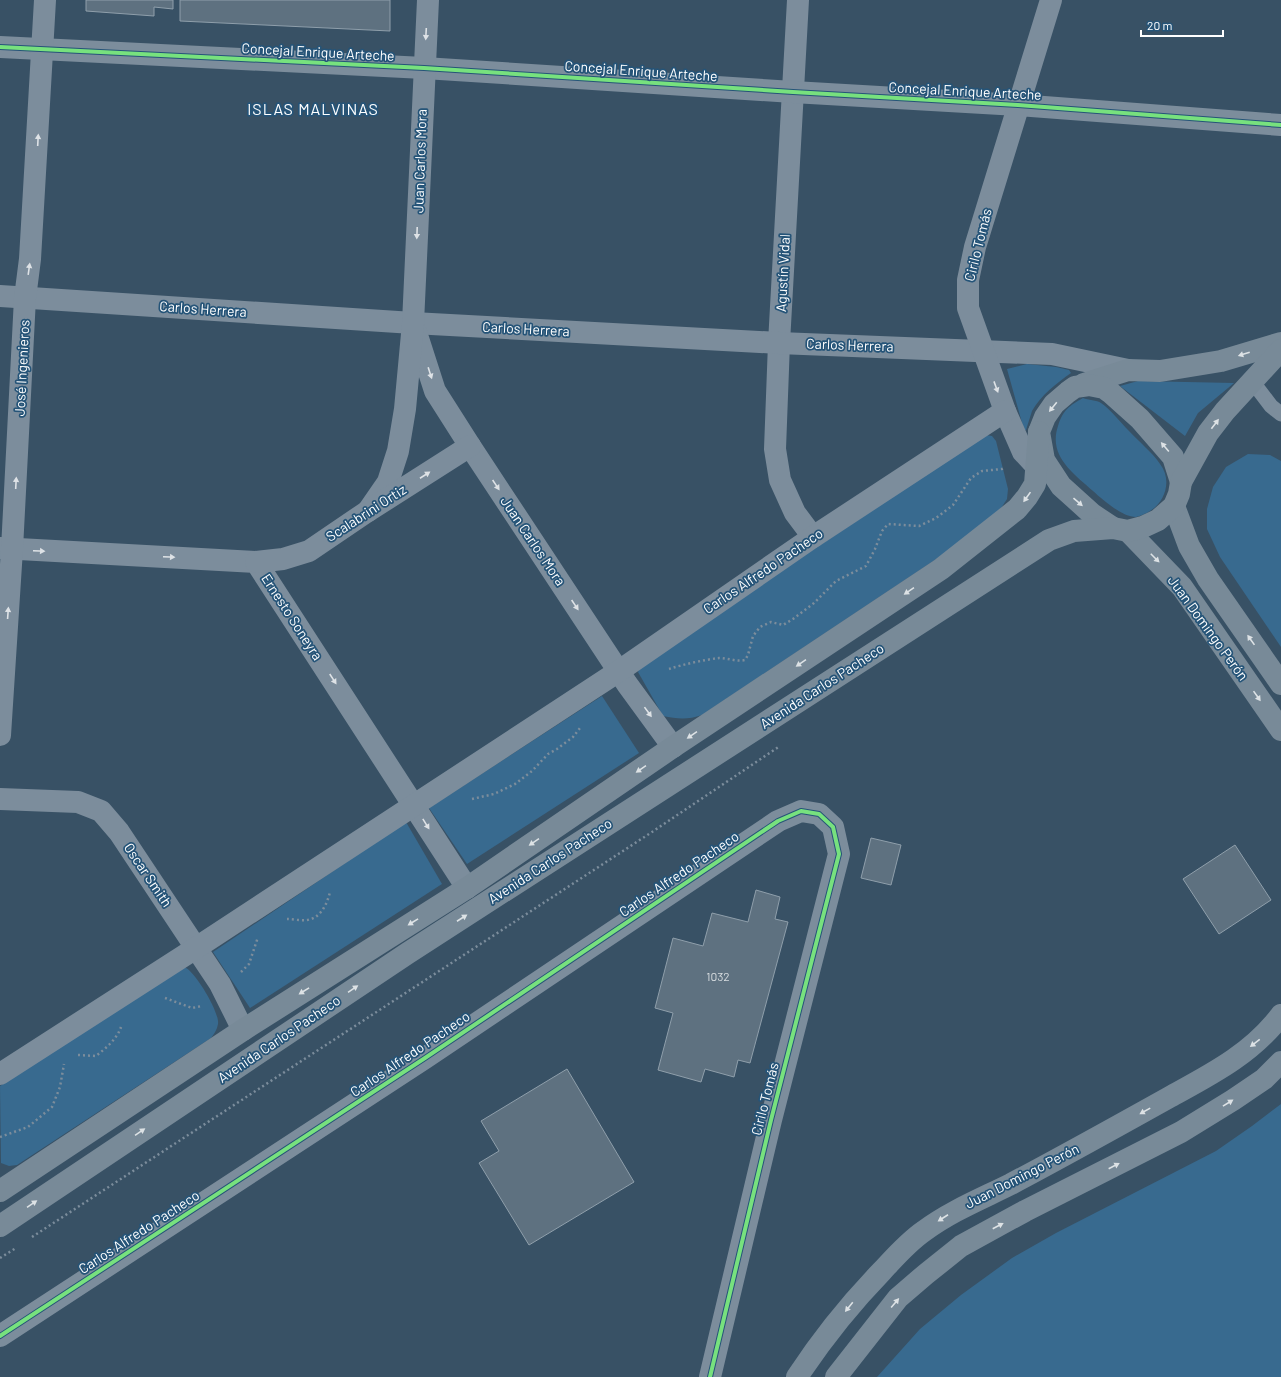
<svg xmlns="http://www.w3.org/2000/svg" width="1281" height="1377" font-family="Barlow,sans-serif">
<rect width="100%" height="100%" fill="#385165"/>
<g fill="#386a8f">
<path d="M1027 364 1056 367 1069 370 1071 373C1057 383 1041 395 1032 411 1030 417 1028 424 1026 430H1024L1007 369Z"/>
<path d="M1138 381 1234 383 1198 413 1185 436 1120 386Z"/>
<path d="M1083 398C1088 400 1097 400 1101 403 1111 410 1120 422 1129 431 1139 442 1152 452 1160 464 1172 479 1166 501 1150 511 1147 513 1140 516 1136 517 1122 517 1103 500 1093 491 1073 473 1048 456 1058 426 1063 410 1069 406 1083 398Z"/>
<path d="M986 435 992 436 996 441 1008 489 1007 499 992 522 702 715C688 720 677 719 663 716L638 672 642 663Z"/>
<path d="M1248 454 1270 455 1281 461V647L1220 557 1207 529V509L1213 487 1226 467Z"/>
<path d="M602 696 639 753 467 864 429 808Z"/>
<path d="M406 822 442 884 250 1008 213 952Z"/>
<path d="M182 968H186C196 973 220 1013 218 1024 217 1030 214 1034 211 1038L17 1165 9 1166 1 1163 0 1086Z"/>
<path d="M1281 1104V1377H877L920 1329 961 1295 1012 1258 1056 1233 1216 1151 1252 1126Z"/>
</g>
<g fill="#5e7180" stroke="#8f9fab">
<path d="M86 0H173V9L154 7V16L86 11Z"/>
<path d="M180 0H390V31L180 21Z"/>
<path d="M871 838 901 845 891 885 861 878Z"/>
<path d="M1235 845 1271 900 1219 934 1183 879Z"/>
<path d="M756 890 780 897 775 919 788 922 750 1063 738 1060 734 1077 705 1069 701 1082 658 1070 673 1013 655 1008 673 938 703 946 712 913 748 922Z"/>
<path d="M567 1069 634 1182 529 1245 479 1163 499 1151 481 1121Z"/>
</g>
<g fill="none" stroke-linecap="round" stroke-linejoin="round">
<g stroke="#7c8d9c" stroke-width="2.5" stroke-dasharray="2 3" stroke-linecap="butt">
<path d="M669 669C684 664 704 660 719 658 728 658 736 662 745 660L748 655 753 636 760 627 771 622 783 625 793 619 814 603 836 581 866 566 875 549 882 531 888 524 919 526 936 518 953 505 971 478 982 471 1002 469 1004 468"/>
<path d="M472 799 494 794 515 784 532 771 548 754 557 749 573 737 580 728"/>
<path d="M287 919C293 919 301 921 307 920 321 918 327 904 330 892"/>
<path d="M241 972 249 964 258 937"/>
<path d="M165 998 192 1008 202 1006"/>
<path d="M78 1055 96 1056C106 1048 117 1039 121 1027"/>
<path d="M0 1137 28 1127 52 1107 60 1087 64 1064"/>
<path d="M32 1237 652 832 780 746"/>
<path d="M0 1258 16 1248"/>
</g>
<path stroke="#7c8d9c" stroke-width="15" d="M1252 381 1271 406 1281 414"/>
<g stroke="#7c8d9c" stroke-width="22">
<path d="M798 0 779 343 775 449 780 480 795 513 813 537"/>
<path d="M0 47 424 68 793 92 1018 105 1281 125"/>
<path d="M0 296 413 323 779 343 1052 354 1128 370"/>
<path d="M416 332 435 391 470 446 627 684 673 747"/>
<path d="M1049 472 1037 467 1023 452 1005 411 968 308V280L975 247 1051 0"/>
<path d="M368 511 388 482 398 451 405 409 413 323 428 0"/>
<path d="M0 548 256 562 467 888"/>
<path d="M256 562 283 559 309 551 368 511 470 446"/>
<path d="M0 735 12 549 25 298 30 259 45 0"/>
<path d="M0 799 78 802 101 811 119 832 196 948 220 984 243 1030"/>
<path d="M0 1074 196 948 619 671 813 537 1005 411"/>
<path d="M0 1336 425 1058 778 821 801 811 819 814 833 827 839 854 771 1120 710 1377"/>
</g>
<g stroke="#788a98" stroke-width="22">
<path d="M1084 384 1128 370 1160 371 1221 361 1281 343"/>
<path d="M1174 506 1189 546 1208 579 1281 684"/>
<path d="M1113 528 1092 514 1061 486 1044 460 1039 432 1045 417 1054 404 1068 392 1075 387 1089 385 1104 388 1111 393 1140 419 1173 457 1181 482"/>
<path d="M1128 531 1182 587 1281 730"/>
<path d="M0 1191 243 1030 467 888 673 747 941 569 1017 509 1027 497 1035 484 1039 432"/>
<path d="M0 1226 408 953 1049 540 1074 531 1113 528 1128 531 1143 527 1158 520 1174 506 1179 494 1181 482 1208 433 1225 411 1281 350"/>
<path d="M797 1377C822 1339 850 1304 882 1271 895 1257 908 1242 924 1231 951 1211 981 1199 1011 1184 1064 1156 1116 1127 1168 1098 1210 1075 1252 1054 1281 1015"/>
<path d="M836 1377 898 1298 926 1274 961 1246 1025 1211 1181 1132 1233 1100 1264 1079 1281 1062"/>
</g>
<defs>
<g id="cycleway">
<path d="M0 47 424 68 793 92 1018 105 1281 125"/>
<path d="M0 1336 425 1058 778 821 801 811 819 814 833 827 839 854 771 1120 710 1377"/>
</g>
</defs>
<use href="#cycleway" stroke="#255478" stroke-width="6"/>
<use href="#cycleway" stroke="#77e17e" stroke-width="4"/>
</g>
<defs><path id="oneway-solid" d="M-6-.8H1V-3.2L6.5 0L1 3.2V.8H-6Z"/></defs>
<g fill="#dee2e6">
<use href="#oneway-solid" transform="translate(426 34) rotate(93)"/>
<use href="#oneway-solid" transform="translate(38 140) rotate(-87)"/>
<use href="#oneway-solid" transform="translate(417 233) rotate(92)"/>
<use href="#oneway-solid" transform="translate(29 269) rotate(-82)"/>
<use href="#oneway-solid" transform="translate(430 373) rotate(72)"/>
<use href="#oneway-solid" transform="translate(996 387) rotate(70)"/>
<use href="#oneway-solid" transform="translate(425 475) rotate(-33)"/>
<use href="#oneway-solid" transform="translate(16 483) rotate(-87)"/>
<use href="#oneway-solid" transform="translate(496 485) rotate(56)"/>
<use href="#oneway-solid" transform="translate(39 551) rotate(3)"/>
<use href="#oneway-solid" transform="translate(169 557) rotate(3)"/>
<use href="#oneway-solid" transform="translate(575 605) rotate(56)"/>
<use href="#oneway-solid" transform="translate(8 613) rotate(-86)"/>
<use href="#oneway-solid" transform="translate(333 679) rotate(57)"/>
<use href="#oneway-solid" transform="translate(648 712) rotate(54)"/>
<use href="#oneway-solid" transform="translate(426 824) rotate(58)"/>
</g>
<g fill="#dde2e5">
<use href="#oneway-solid" transform="translate(1244 354) rotate(163)"/>
<use href="#oneway-solid" transform="translate(1053 407) rotate(129)"/>
<use href="#oneway-solid" transform="translate(1215 424) rotate(-53)"/>
<use href="#oneway-solid" transform="translate(1165 447) rotate(-130)"/>
<use href="#oneway-solid" transform="translate(1027 497) rotate(125)"/>
<use href="#oneway-solid" transform="translate(1078 502) rotate(41)"/>
<use href="#oneway-solid" transform="translate(1155 558) rotate(45)"/>
<use href="#oneway-solid" transform="translate(909 591) rotate(146)"/>
<use href="#oneway-solid" transform="translate(1251 640) rotate(-125)"/>
<use href="#oneway-solid" transform="translate(801 663) rotate(146)"/>
<use href="#oneway-solid" transform="translate(1257 696) rotate(55)"/>
<use href="#oneway-solid" transform="translate(692 735) rotate(146)"/>
<use href="#oneway-solid" transform="translate(641 769) rotate(146)"/>
<use href="#oneway-solid" transform="translate(534 842) rotate(146)"/>
<use href="#oneway-solid" transform="translate(462 918) rotate(-33)"/>
<use href="#oneway-solid" transform="translate(413 922) rotate(148)"/>
<use href="#oneway-solid" transform="translate(353 989) rotate(-34)"/>
<use href="#oneway-solid" transform="translate(304 991) rotate(148)"/>
<use href="#oneway-solid" transform="translate(1255 1043) rotate(142)"/>
<use href="#oneway-solid" transform="translate(1228 1103) rotate(-32)"/>
<use href="#oneway-solid" transform="translate(1145 1111) rotate(151)"/>
<use href="#oneway-solid" transform="translate(140 1132) rotate(-34)"/>
<use href="#oneway-solid" transform="translate(1114 1166) rotate(-27)"/>
<use href="#oneway-solid" transform="translate(32 1204) rotate(-34)"/>
<use href="#oneway-solid" transform="translate(943 1218) rotate(147)"/>
<use href="#oneway-solid" transform="translate(998 1226) rotate(-28)"/>
<use href="#oneway-solid" transform="translate(895 1303) rotate(-50)"/>
<use href="#oneway-solid" transform="translate(849 1307) rotate(129)"/>
</g>
<g text-anchor="middle" stroke-width="3.5" stroke-linejoin="round" paint-order="stroke">
<g font-size="12" fill="#d7dcdf">
<text x="718" y="981">1032</text>
</g>
<g font-size="14" fill="#fff" stroke="#255478">
<text transform="translate(318 52) rotate(3)" y="5">Concejal Enrique Arteche</text>
<text transform="translate(641 71) rotate(4)" y="5">Concejal Enrique Arteche</text>
<text transform="translate(965 91) rotate(3)" y="5">Concejal Enrique Arteche</text>
<text transform="translate(420 161) rotate(-88)" y="5">Juan Carlos Mora</text>
<text transform="translate(978 245) rotate(-76)" y="5">Cirilo Tomás</text>
<text transform="translate(783 273) rotate(-87)" y="5">Agustín Vidal</text>
<text transform="translate(203 309) rotate(4)" y="5">Carlos Herrera</text>
<text transform="translate(526 329) rotate(3)" y="5">Carlos Herrera</text>
<text transform="translate(850 345) rotate(2)" y="5">Carlos Herrera</text>
<text transform="translate(22 368) rotate(-87)" y="5">José Ingenieros</text>
<text transform="translate(366 513) rotate(-33)" y="5">Scalabrini Ortiz</text>
<text transform="translate(533 541) rotate(56)" y="5">Juan Carlos Mora</text>
<text transform="translate(763 571) rotate(-34)" y="5">Carlos Alfredo Pacheco</text>
<text transform="translate(292 617) rotate(57)" y="5">Ernesto Soneyra</text>
<text transform="translate(1208 628) rotate(54)" y="5">Juan Domingo Perón</text>
<text transform="translate(822 686) rotate(-33)" y="5">Avenida Carlos Pacheco</text>
<text transform="translate(550 861) rotate(-33)" y="5">Avenida Carlos Pacheco</text>
<text transform="translate(679 874) rotate(-34)" y="5">Carlos Alfredo Pacheco</text>
<text transform="translate(148 875) rotate(56)" y="5">Oscar Smith</text>
<text transform="translate(279 1039) rotate(-34)" y="5">Avenida Carlos Pacheco</text>
<text transform="translate(410 1054) rotate(-34)" y="5">Carlos Alfredo Pacheco</text>
<text transform="translate(765 1099) rotate(-76)" y="5">Cirilo Tomás</text>
<text transform="translate(1022 1176) rotate(-27)" y="5">Juan Domingo Perón</text>
<text transform="translate(139 1232) rotate(-33)" y="5">Carlos Alfredo Pacheco</text>
</g>
<g font-size="16" letter-spacing="1" fill="#fff" stroke="#255478">
<text x="313" y="115">ISLAS MALVINAS</text>
</g>
</g>
<path d="M1141 30v6h82v-6" fill="none" stroke="#ffffff" stroke-width="2"/>
<text x="1147" y="30" font-size="12" fill="#ffffff" stroke="#255478" stroke-width="3" paint-order="stroke">20 m</text>
</svg>
